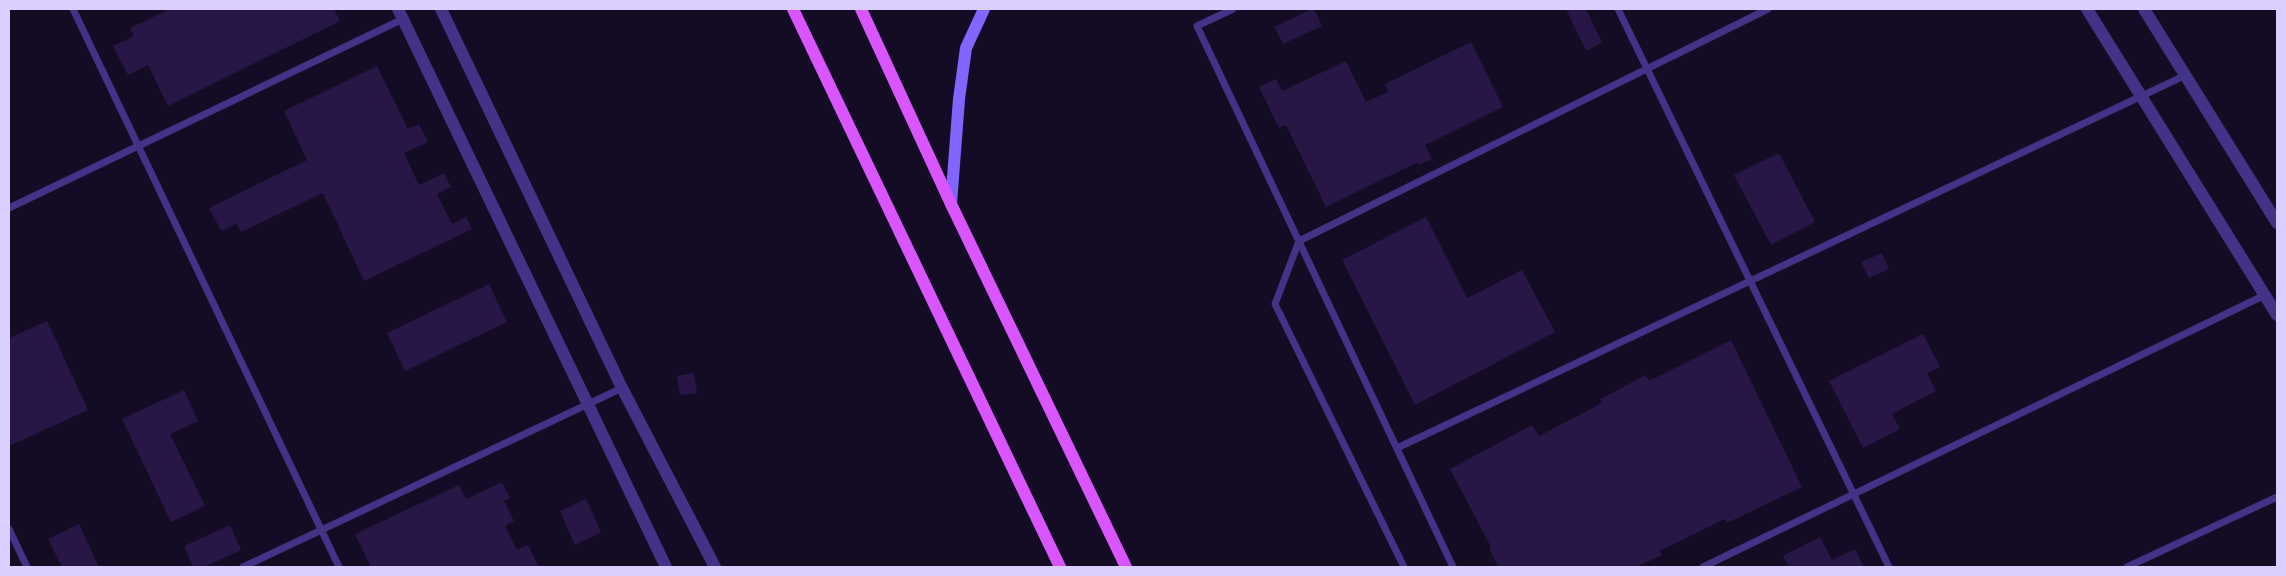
<svg xmlns="http://www.w3.org/2000/svg" width="2286" height="576" font-family="Rubik,sans-serif">
<rect width="100%" height="100%" fill="#140c24"/>
<g fill="#271646">
<path d="M170 9H334L340 21 168 106 148 65 128 75 113 46 134 36 130 28Z"/>
<path d="M1312 9H1314L1322 26 1283 44 1274 27Z"/>
<path d="M1566 9H1586L1602 43 1586 51Z"/>
<path d="M1471 42 1503 107 1425 145 1432 159 1419 165 1418 162 1326 207 1286 125 1279 128 1259 87 1276 79 1282 91 1346 61 1366 102 1388 92 1385 84Z"/>
<path d="M377 66 408 129 419 124 428 142 404 153 419 185 444 173 451 187 437 194 452 224 466 217 472 229 364 281 323 193 241 232 236 224 221 231 209 208 307 160 284 111Z"/>
<path d="M1779 153 1815 222 1771 245 1734 175Z"/>
<path d="M1426 217 1466 296 1468 298 1522 270 1555 332 1415 405 1342 260Z"/>
<path d="M1882 253 1889 269 1869 278 1861 262Z"/>
<path d="M489 284 507 322 405 371 387 333Z"/>
<path d="M47 321 88 410 9 446V338Z"/>
<path d="M1923 334 1940 367 1927 373 1936 391 1892 414 1900 429 1863 448 1829 381Z"/>
<path d="M1731 340 1802 487 1727 523 1725 519 1660 551 1662 555 1636 567H1498L1489 548 1491 547 1450 469 1532 425 1539 436 1602 403 1600 399 1646 375 1649 381Z"/>
<path d="M694 373 697 393 680 395 677 376Z"/>
<path d="M184 390 198 421 170 434 205 506 171 522 122 419Z"/>
<path d="M502 482 510 498 504 501 514 521 505 526 517 550 528 545 539 567H371L355 534 459 485 466 499Z"/>
<path d="M586 499 601 532 575 545 560 511Z"/>
<path d="M79 524 99 567H62L48 539Z"/>
<path d="M230 525 241 550 204 567H193L184 546Z"/>
<path d="M1820 537 1832 560 1855 549 1864 567H1789L1783 556Z"/>
</g>
<g fill="none" stroke-linecap="round" stroke-linejoin="round">
<g stroke="#433387" stroke-width="7">
<path d="M73 9 339 567"/>
<path d="M1233 9 1197 26 1453 567"/>
<path d="M1618 9 1889 567"/>
<path d="M9 208 403 19"/>
<path d="M1397 448 2186 75"/>
<path d="M9 529 27 567"/>
<path d="M243 567 622 388"/>
<path d="M1404 567 1275 304 1299 241 1768 9"/>
<path d="M1703 567 2265 295"/>
<path d="M2127 567 2277 497"/>
</g>
<g stroke="#433387" stroke-width="12">
<path d="M2087 9 2277 315"/>
<path d="M2144 9 2277 223"/>
</g>
<g stroke="#433387" stroke-width="12">
<path d="M398 9 666 567"/>
<path d="M441 9 622 388 715 567"/>
</g>
<path stroke="#8066ff" stroke-width="12" d="M951 204 959 99 966 48 984 9"/>
<g stroke="#d956ff" stroke-width="12">
<path d="M793 9 1060 567"/>
<path d="M861 9 951 204 1126 567"/>
</g>
</g>
<rect width="2286" height="576" fill="none" stroke="#dbcfff" stroke-width="20"/>
</svg>
